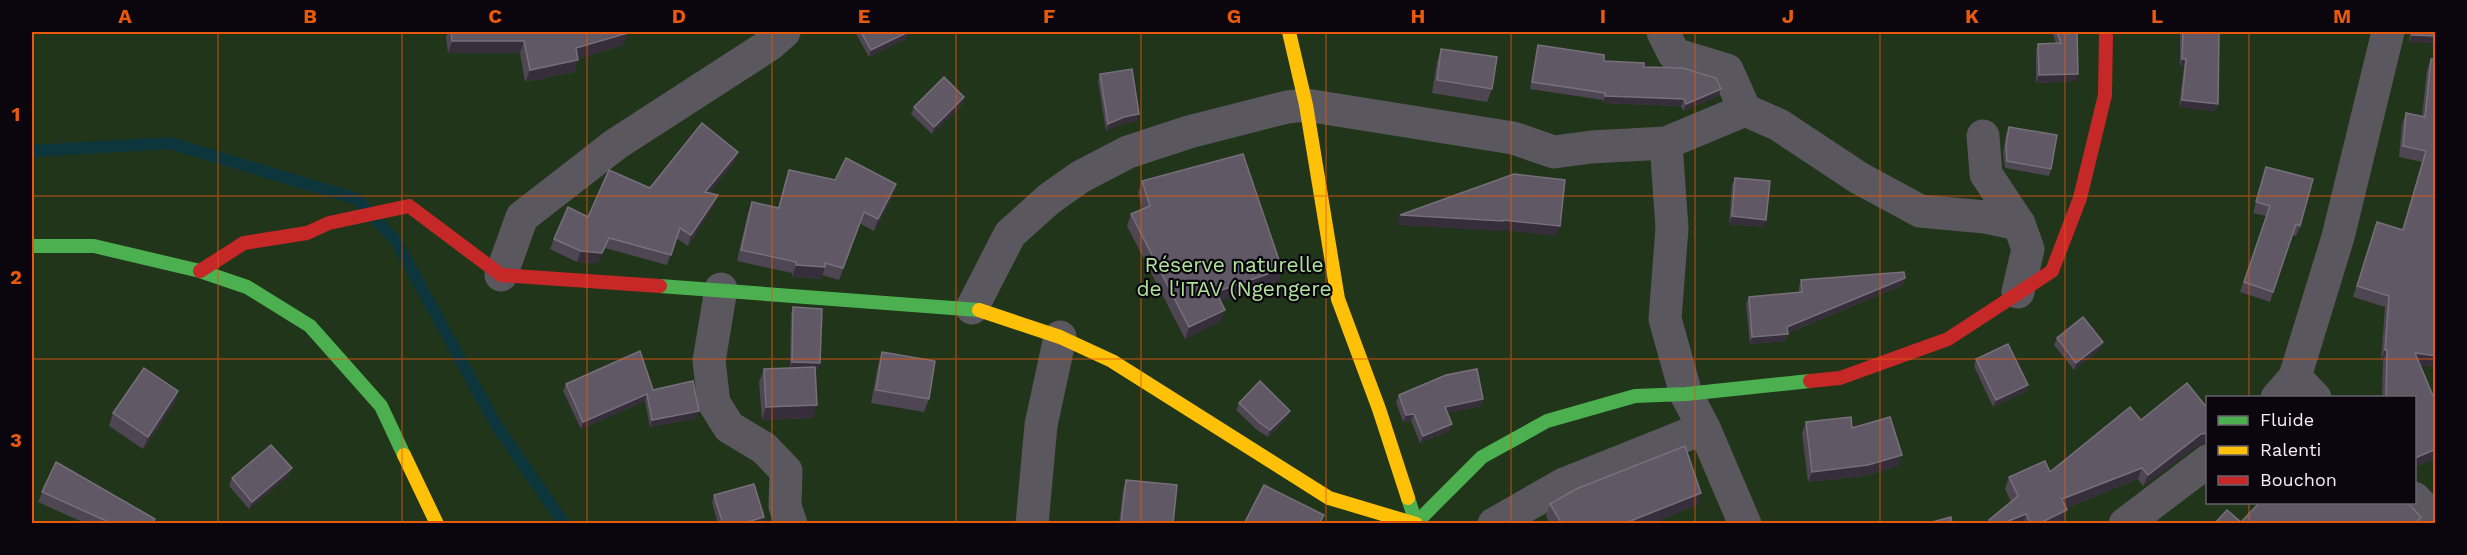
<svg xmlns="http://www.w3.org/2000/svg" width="2467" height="555" font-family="'Work Sans',sans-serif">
<rect width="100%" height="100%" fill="#231d27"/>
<path fill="#21351a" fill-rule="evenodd" d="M32 32H2435V523H32ZM2208 398H2414V502H2208Z"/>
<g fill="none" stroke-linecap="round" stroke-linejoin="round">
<path stroke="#0c363c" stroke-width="12" d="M32 151 170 143 357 199 396 241 495 423 564 524"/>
<g stroke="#5b575e" stroke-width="33">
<path d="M1663 32 1674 54 1727 70 1745 110"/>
<path d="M1983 136 1986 174 2019 224"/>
<path d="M1666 143 1672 228 1665 319 1686 394 1704 428 1745 524"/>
<path d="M501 275 522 217 616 144 769 45 784 32"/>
<path d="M721 289 709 361 714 403 729 427 764 448 786 471 785 506 791 524"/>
<path d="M972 308 1010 234 1049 199 1080 177 1128 152 1189 132 1287 107 1306 105 1513 138 1554 152 1591 147 1666 143 1745 110 1779 125 1859 178 1920 211 1985 217 2019 224 2028 249 2018 292"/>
<path d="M2295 377 2315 398"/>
<path d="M2277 398 2295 377 2338 237 2388 32"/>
<path d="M2414 498 2436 521"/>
<path d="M1032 524 1041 425 1060 337"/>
<path d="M1494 524 1564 484 1704 428"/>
<path d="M2125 524 2208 461"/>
</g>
<g stroke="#4caf50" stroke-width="14">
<path d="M32 246H94L200 271 247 287 310 326 381 406 404 455"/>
<path d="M660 286 979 310"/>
<path d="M1408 498 1416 523 1482 457 1547 421 1635 396 1686 394 1810 381"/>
</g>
<g stroke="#ffc107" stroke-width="14">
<path d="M1289 32 1306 105 1338 299 1379 409 1408 498"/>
<path d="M979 310 1060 337 1112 361 1329 498 1416 524"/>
<path d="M404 455 437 524"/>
</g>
<g stroke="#c62828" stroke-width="14">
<path d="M200 271 244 243 307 233 329 223 409 206 501 275 660 286"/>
<path d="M1810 381 1840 378 1948 339 2052 271 2080 198 2105 95 2106 32"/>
</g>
</g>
<g fill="#4e4653">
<path d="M448 32H451L623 45 578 59 574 72 525 82 520 53H448L446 37Z"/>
<path d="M855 32H908L906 39 869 57Z"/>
<path d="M2052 32H2077L2076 81 2036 83V51L2038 44 2056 43Z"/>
<path d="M2180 32H2219L2218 104 2215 111 2179 107 2184 66H2180Z"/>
<path d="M2410 32H2436L2409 42Z"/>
<path d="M1538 45 1604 61 1644 67 1721 89 1718 96 1683 111 1681 106 1603 103V100L1530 89 1536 52Z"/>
<path d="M1441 49 1492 89 1487 102 1432 93 1437 62Z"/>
<path d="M2431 59 2436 367 2420 365 2436 458 2415 467V398H2382L2383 361H2381L2385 307 2353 297 2377 222 2402 230 2422 162 2399 157 2402 124 2406 113 2422 116 2427 70Z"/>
<path d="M1100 74 1139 114 1136 121 1122 124 1106 131 1098 81Z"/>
<path d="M964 97 962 105 932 134 911 114 914 107Z"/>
<path d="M2009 127 2051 169 2049 176 2005 168 2003 153 2006 134Z"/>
<path d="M738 152 734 162 709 193 714 205 688 246 676 238 667 265 605 248 598 263 577 262 550 249 554 239 588 217 650 188Z"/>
<path d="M2266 167 2300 226 2296 236 2292 235 2270 302 2240 292 2266 216 2253 213Z"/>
<path d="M789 170 892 196 874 231 859 223 839 280 822 275 821 279 792 277V273L737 261 748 213 752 202 778 208 785 182Z"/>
<path d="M1735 178 1764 227 1729 224 1732 185Z"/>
<path d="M1142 181 1282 269 1278 281 1220 301 1225 310 1220 321 1185 339 1127 226 1131 214 1143 209 1138 193Z"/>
<path d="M1905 278 1903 285 1788 333 1785 341 1750 344 1746 304 1749 297 1799 292V287L1801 280Z"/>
<path d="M793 307 820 363 817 370H816L813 418 762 420 759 382 764 369 790 368 791 314Z"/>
<path d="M2057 338 2100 349 2074 370 2054 345Z"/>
<path d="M882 352 929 399 924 412 871 403 878 365Z"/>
<path d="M1976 359 2025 392 1993 407 1974 366Z"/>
<path d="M566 384 653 390 696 418 650 427 645 401 581 429 563 391Z"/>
<path d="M178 391 174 404 143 449 109 426 113 413Z"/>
<path d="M1399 395 1481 406 1447 413 1449 431 1420 443 1411 421 1403 422 1396 402Z"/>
<path d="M1239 403 1287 418 1268 437 1257 430 1236 410Z"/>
<path d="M2208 409V444L2197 446 2143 486 2138 479 2066 508 2063 522 2060 524H1988L1989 520 2011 502 2005 489 2009 477 2050 472 2141 420Z"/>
<path d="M1806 422 1852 428 1898 466 1864 476 1808 482 1802 433Z"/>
<path d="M289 475 249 509 229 486 232 478Z"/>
<path d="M1126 480 1173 524H1119L1123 490Z"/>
<path d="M42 492 155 519 153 524H87L38 502Z"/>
<path d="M714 495 764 517 761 524H718L712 502Z"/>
<path d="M1550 504 1697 505 1649 524H1550L1546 516Z"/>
</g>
<g fill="#362e3a">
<path d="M908 32 906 39 869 57 871 50Z"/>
<path d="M628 33 623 45 571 61 576 48Z"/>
<path d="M2412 35 2436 36V44L2409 42Z"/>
<path d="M452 41H524L520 53H448Z"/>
<path d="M2182 59H2186L2184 66H2180Z"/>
<path d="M578 60 574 72 525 82 530 70Z"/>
<path d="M2078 74 2076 81 2036 83 2039 75Z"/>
<path d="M1721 89 1718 96 1683 111 1686 104Z"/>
<path d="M1605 96 1684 99 1681 106 1603 103Z"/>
<path d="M964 97 962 105 932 134 934 127Z"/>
<path d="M2182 100 2218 104 2215 111 2179 107Z"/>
<path d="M1139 114 1136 121 1122 124 1106 131 1108 124 1124 117Z"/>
<path d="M738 152 734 162 701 203 705 192Z"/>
<path d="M896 184 892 196 874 231 878 219Z"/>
<path d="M718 195 714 205 688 246 691 235Z"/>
<path d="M1400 215 1503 220 1560 226 1556 236 1500 230 1499 231 1396 225Z"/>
<path d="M1732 216 1766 220 1764 227 1729 224Z"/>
<path d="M609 238 598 263 577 262 581 251Z"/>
<path d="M796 265 825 267 821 279 792 277Z"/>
<path d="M1282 269 1278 281 1212 304 1216 292Z"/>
<path d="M1905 278 1903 285 1785 334H1788L1785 341 1750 344 1752 337 1787 327Z"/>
<path d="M1225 310 1220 321 1185 339 1189 327Z"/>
<path d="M2103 342 2100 349 2074 370 2076 363Z"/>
<path d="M2385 350H2387L2383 361H2381Z"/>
<path d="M2415 353 2436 356V367L2411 364Z"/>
<path d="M792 362 820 363 817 370 790 369Z"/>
<path d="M2028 385 2025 392 1993 407 1996 400Z"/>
<path d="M178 391 174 404 143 449 148 437Z"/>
<path d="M647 394 645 401 581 429 583 422Z"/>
<path d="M1483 399 1481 406 1442 414 1445 407Z"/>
<path d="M817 405 813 418 762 420 766 407Z"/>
<path d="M699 411 696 418 650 427 652 420Z"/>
<path d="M1290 411 1287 418 1268 437 1270 430Z"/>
<path d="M1414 414 1411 421 1403 422 1406 415Z"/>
<path d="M1452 424 1449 431 1420 443 1423 436Z"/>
<path d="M2208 433V444L2197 446 2143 486 2148 475 2201 434Z"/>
<path d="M2436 449V458L2415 467V458Z"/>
<path d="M1902 455 1898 466 1864 476 1808 482 1812 472Z"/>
<path d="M292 468 289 475 249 509 252 502Z"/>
<path d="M2142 468 2138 479 2058 511 2062 499Z"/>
<path d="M1701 493 1697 505 1649 524H1623Z"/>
<path d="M2067 510 2063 522 2060 524H2038Z"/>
<path d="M2026 514 2023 524H2001Z"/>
<path d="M764 517 761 524H741Z"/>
</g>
<g fill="#605865" stroke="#776f7c" stroke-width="1.5">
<path d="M451 32H627L628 33 576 48 578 60 530 70 524 41H452Z"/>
<path d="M861 32H908L871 50Z"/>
<path d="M2057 32H2077L2078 74 2039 75 2038 44 2061 43Z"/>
<path d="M2183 32H2219L2218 104 2182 100 2186 59H2182Z"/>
<path d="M2412 32H2436V36L2412 35Z"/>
<path d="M1538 45 1604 55V61L1644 63V67L1683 68 1716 78 1721 89 1686 104 1684 99 1605 96V93L1532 82Z"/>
<path d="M1441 49 1497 57 1492 89 1437 80Z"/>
<path d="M2431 59H2436V356L2415 353 2436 403V449L2415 458V398H2386L2387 350H2385L2389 296 2357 286 2377 222 2403 230 2426 151 2403 146 2406 113 2425 117Z"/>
<path d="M1132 69 1139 114 1124 117 1108 124 1100 74Z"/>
<path d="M944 77 964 97 934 127 914 107Z"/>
<path d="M702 123 738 152 705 192 718 195 691 235 680 228 671 255 609 238 602 253 581 251 554 239 568 207 588 217 609 170 650 188Z"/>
<path d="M2009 127 2057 135 2051 169 2007 161 2006 146Z"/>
<path d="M1243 154 1282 269 1216 292 1225 310 1189 327 1131 214 1150 206 1142 181Z"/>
<path d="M846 158 896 184 878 219 864 212 843 268 825 263V267L796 265V262L741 250 752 202 779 208 789 170 835 180Z"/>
<path d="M2266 167 2313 179 2300 226 2296 224 2273 292 2244 282 2270 206 2256 202Z"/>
<path d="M1514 174 1565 180 1560 226 1503 220V221L1400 215Z"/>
<path d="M1735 178 1770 181 1766 220 1732 216Z"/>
<path d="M1904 272 1905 278 1787 327 1788 334 1752 337 1749 297 1802 292 1801 280Z"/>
<path d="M793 307 822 309 820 363 792 362Z"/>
<path d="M2083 317 2103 342 2076 363 2057 338Z"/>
<path d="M2008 344 2028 385 1996 400 1976 359Z"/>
<path d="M640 351 653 390 693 381 699 411 652 420 647 394 583 422 566 384Z"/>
<path d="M882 352 935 361 929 399 876 390Z"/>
<path d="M815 367 817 405 766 407 764 369Z"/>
<path d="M144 368 178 391 148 437 113 413Z"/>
<path d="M1477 369 1483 399 1445 407 1452 424 1423 436 1414 414 1406 415 1399 395 1446 375Z"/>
<path d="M1260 381 1290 411 1270 430 1260 423 1239 403Z"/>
<path d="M2187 383 2208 409V433L2201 434 2148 475 2142 468 2062 499 2067 510 2038 524H2031L2026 514 2001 524H1991L1989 520 2018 496 2009 477 2045 461 2050 472 2130 407 2141 420Z"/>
<path d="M1851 417 1852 428 1890 417 1902 455 1868 465 1812 472 1806 422Z"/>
<path d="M271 445 292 468 252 502 232 478Z"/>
<path d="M1685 446 1701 493 1623 524H1562L1550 504 1576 489Z"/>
<path d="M56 462 155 519 152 524H113L42 492Z"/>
<path d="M1126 480 1177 485 1173 524H1121Z"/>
<path d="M754 484 764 517 741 524H723L714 495Z"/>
<path d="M1264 485 1324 515 1319 524H1248L1245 522Z"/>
<path d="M2260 502H2407L2421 517 2415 524H2214L2227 510 2241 522Z"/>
<path d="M1951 517 1952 524H1925Z"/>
</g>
<path fill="none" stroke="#e8590c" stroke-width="1.5" stroke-opacity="0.55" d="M218 32V524M402 32V524M587 32V524M772 32V524M956 32V524M1141 32V524M1326 32V524M1511 32V524M1695 32V524M1880 32V524M2065 32V524M2249 32V398M32 196H2436M32 359H2436M2249 502V524"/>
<g text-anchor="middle" stroke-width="4.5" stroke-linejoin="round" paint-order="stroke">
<g font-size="21" fill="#aee39a" stroke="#0b060e">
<text x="1234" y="272">Réserve naturelle<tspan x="1234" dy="24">de l'ITAV (Ngengere</tspan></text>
</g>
</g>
<rect width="2467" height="555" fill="none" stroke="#0b060e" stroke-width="66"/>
<rect x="2206" y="396" width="210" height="108" fill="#0b060e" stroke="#68626c" stroke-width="1.5"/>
<rect x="2218" y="416" width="30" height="9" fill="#4caf50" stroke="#68626c" stroke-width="1.5"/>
<text x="2260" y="426" font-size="18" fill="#f4ecf9">Fluide</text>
<rect x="2218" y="446" width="30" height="9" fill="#ffc107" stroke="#68626c" stroke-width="1.5"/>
<text x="2260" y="456" font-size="18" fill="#f4ecf9">Ralenti</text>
<rect x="2218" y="476" width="30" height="9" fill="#c62828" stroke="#68626c" stroke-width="1.5"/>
<text x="2260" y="486" font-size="18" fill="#f4ecf9">Bouchon</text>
<rect x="33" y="33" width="2401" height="489" fill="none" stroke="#e8590c" stroke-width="2"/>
<g font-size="20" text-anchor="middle" font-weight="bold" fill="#e8590c">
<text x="125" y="23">A</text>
<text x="310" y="23">B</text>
<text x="495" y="23">C</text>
<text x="679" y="23">D</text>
<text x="864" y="23">E</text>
<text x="1049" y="23">F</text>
<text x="1234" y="23">G</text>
<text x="1418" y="23">H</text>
<text x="1603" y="23">I</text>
<text x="1788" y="23">J</text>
<text x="1972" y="23">K</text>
<text x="2157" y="23">L</text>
<text x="2342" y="23">M</text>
<text x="16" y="121">1</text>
<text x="16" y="284">2</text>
<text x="16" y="447">3</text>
</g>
</svg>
